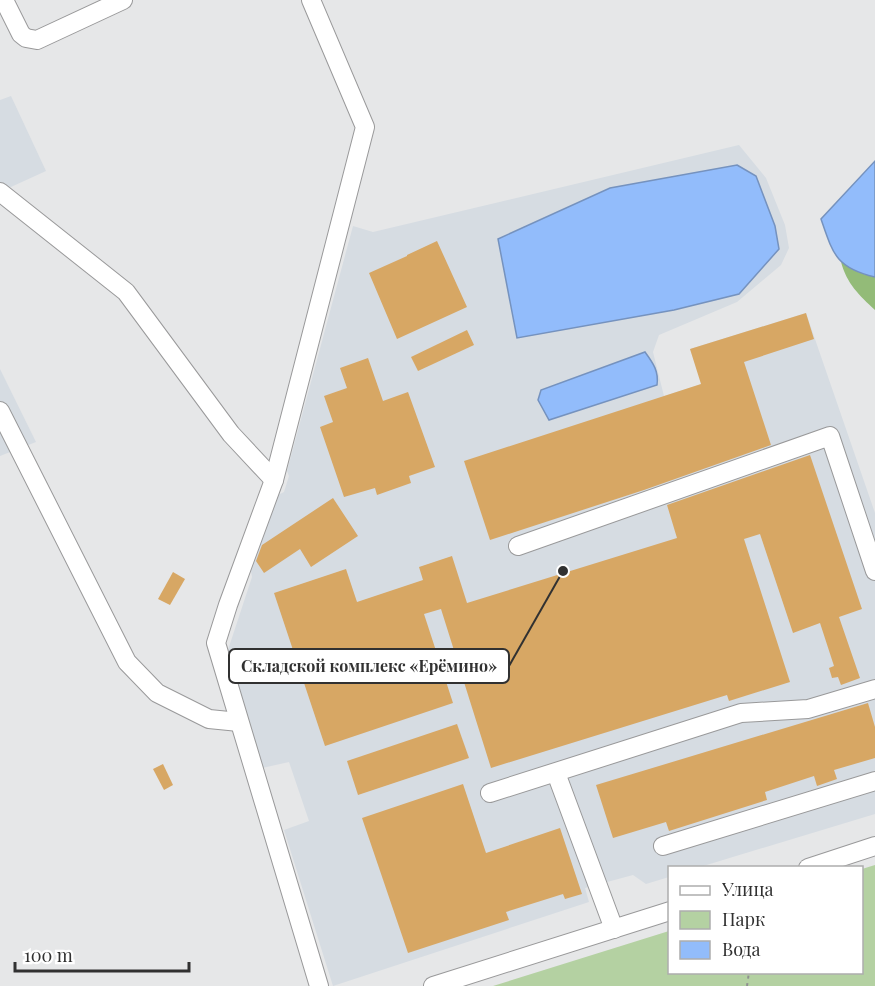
<svg xmlns="http://www.w3.org/2000/svg" width="875" height="986" font-family="'Playfair Display',serif">
<rect width="100%" height="100%" fill="#e6e7e8"/>
<g fill="#d6dce2">
<path d="M11 96 46 171 0 192V100Z"/>
<path d="M739 145 766 178 785 225 789 248 781 265 737 302 659 335 653 352 664 396 702 384 690 349 806 313 875 513V814L700 867 670 868 669 877 646 884 633 875 585 888 589 902 333 986 284 830 309 821 289 762 262 768 226 656 252 577 250 565 276 496 284 492 289 476 287 471 353 226 373 232Z"/>
<path d="M0 369 36 442 0 456Z"/>
</g>
<path fill="#b4d1a2" d="M875 865V986H493L669 931 670 972H862V869Z"/>
<path fill="#93bb78" d="M841 262 864 274 875 277V310C859 295 847 284 841 262Z"/>
<g fill="#92bcfb" stroke="#7592be" stroke-width="1.5">
<path d="M875 161V277C836 268 833 254 821 219Z"/>
<path d="M737 165 756 176 775 226 779 249 739 294 674 310 517 338 498 239 610 188Z"/>
<path d="M645 352C653 363 659 371 657 385L549 420 538 400 541 390Z"/>
</g>
<g fill="#d7a764">
<path d="M437 241 467 307 397 339 369 273 407 256V255Z"/>
<path d="M806 313 814 339 744 362 771 445 644 490 490 540 464 461 701 384 690 349Z"/>
<path d="M467 330 474 345 418 371 411 357Z"/>
<path d="M368 358 383 401 408 392 435 467 409 476 411 483 377 495 375 488 344 497 320 427 333 422 324 396 347 388 340 368Z"/>
<path d="M810 455 862 609 839 617 860 678 841 685 838 677 832 678 829 668 834 666 820 623 793 633 760 534 744 539 790 682 729 701 727 695 491 768 441 609 424 614 453 703 325 746 274 593 346 569 357 602 423 580 419 567 452 556 467 603 677 538 667 505Z"/>
<path d="M333 498 358 536 311 567 300 549 264 573 256 561 262 545Z"/>
<path d="M173 572 185 579 170 605 158 599Z"/>
<path d="M868 703 875 727V758L834 770 837 779 817 786 814 776 765 792 767 800 669 831 666 822 613 838 596 785Z"/>
<path d="M457 724 469 758 358 795 347 761Z"/>
<path d="M163 764 173 785 164 790 153 769Z"/>
<path d="M463 784 486 853 560 828 582 894 565 899 563 894 506 912 509 920 408 953 362 818Z"/>
</g>
<g fill="none" stroke-linecap="round" stroke-linejoin="round">
<defs>
<g id="minor">
<path d="M4 0 21 34 26 38 37 40 123 0"/>
<path d="M311 0 365 127 274 480 228 605 216 643 319 986"/>
<path d="M0 192 126 292 231 434 274 480"/>
<path d="M0 411 127 662 157 693 209 719 239 722"/>
<path d="M518 546 830 436 875 571"/>
<path d="M556 773 614 929"/>
<path d="M490 793 741 713 808 709 875 689"/>
<path d="M663 846 875 781"/>
<path d="M808 868 875 846"/>
<path d="M433 986 670 911"/>
</g>
</defs>
<use href="#minor" stroke="#99999a" stroke-width="20"/>
<path stroke="#8f9090" stroke-width="2" stroke-dasharray="3 4.5" stroke-linecap="butt" d="M747 986 749 972"/>
<use href="#minor" stroke="#fff" stroke-width="18"/>
</g>
<path fill="none" stroke="#313131" stroke-width="2" d="M563 571L509 666"/>
<circle fill="#313131" stroke="#fff" stroke-width="2" cx="563" cy="571" r="6"/>
<rect fill="#fff" stroke="#313131" stroke-width="2" x="229" y="649" width="280" height="34" rx="6"/>
<g font-size="16" text-anchor="middle" font-weight="bold" fill="#313131">
<text x="369" y="672">Складской комплекс «Ерёмино»</text>
</g>
<rect x="668" y="866" width="195" height="108" fill="#ffffff" stroke="#adadad" stroke-width="1.5"/>
<rect x="680" y="886" width="30" height="9" fill="#ffffff" stroke="#adadad" stroke-width="1.5"/>
<text x="722" y="896" font-size="18" fill="#313131">Улица</text>
<rect x="680" y="911" width="30" height="18" fill="#b4d1a2" stroke="#adadad" stroke-width="1.5"/>
<text x="722" y="926" font-size="18" fill="#313131">Парк</text>
<rect x="680" y="941" width="30" height="18" fill="#92bcfb" stroke="#adadad" stroke-width="1.5"/>
<text x="722" y="956" font-size="18" fill="#313131">Вода</text>
<path d="M15 962v9h174v-9" fill="none" stroke="#313131" stroke-width="3"/>
<text x="24" y="962" font-size="18" fill="#313131" stroke="#ffffff" stroke-width="4.5" paint-order="stroke">100 m</text>
</svg>
